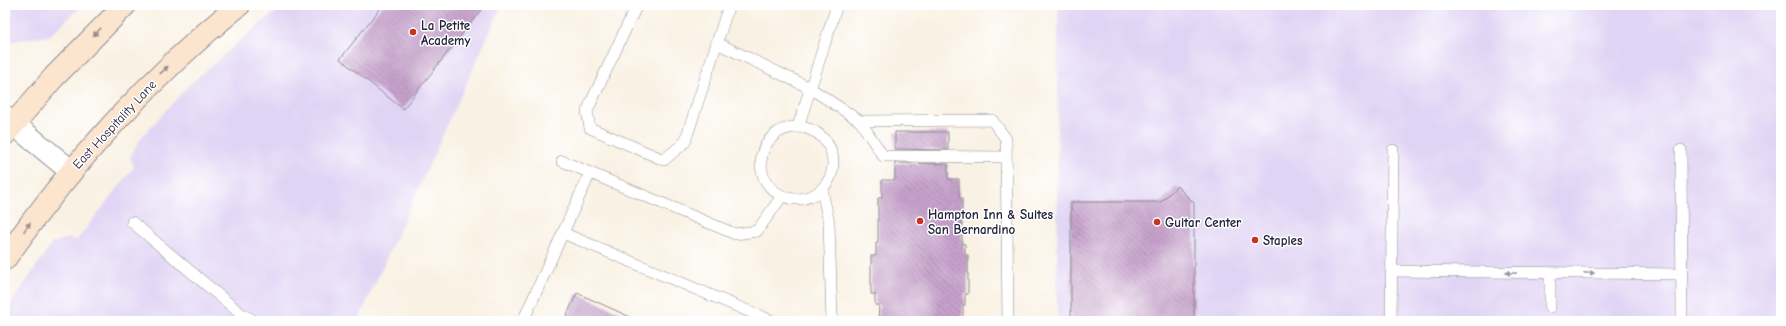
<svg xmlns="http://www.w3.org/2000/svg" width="1786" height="326" font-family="'Comic Neue',sans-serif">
<defs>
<pattern id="building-back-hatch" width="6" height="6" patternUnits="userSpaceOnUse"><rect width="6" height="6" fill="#c7a2cc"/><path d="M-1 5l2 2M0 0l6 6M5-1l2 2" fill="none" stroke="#a184a7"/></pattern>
</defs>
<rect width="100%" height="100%" fill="#fff"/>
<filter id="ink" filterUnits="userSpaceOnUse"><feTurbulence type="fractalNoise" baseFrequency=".025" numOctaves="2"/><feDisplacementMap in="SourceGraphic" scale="8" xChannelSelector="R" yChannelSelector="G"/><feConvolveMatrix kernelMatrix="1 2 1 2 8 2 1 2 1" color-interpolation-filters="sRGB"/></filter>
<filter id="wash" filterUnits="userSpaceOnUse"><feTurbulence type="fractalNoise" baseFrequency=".012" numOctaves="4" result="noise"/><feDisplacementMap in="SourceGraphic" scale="16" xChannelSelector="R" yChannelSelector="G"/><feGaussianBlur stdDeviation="0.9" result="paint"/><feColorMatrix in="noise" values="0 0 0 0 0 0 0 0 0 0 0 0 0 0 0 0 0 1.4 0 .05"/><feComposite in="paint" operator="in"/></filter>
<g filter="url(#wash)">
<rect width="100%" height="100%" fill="#f9f1e3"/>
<g fill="#e0d4f4">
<path d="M5 5H83L49 36 13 41 5 34Z"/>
<path d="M286 5H502L358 321H5V313L52 243 68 238 77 240 134 167 130 157 141 138 190 84 262 22Z"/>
<path d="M1058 5H1781V321H1057Z"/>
</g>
<g id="blocks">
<g fill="url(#building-back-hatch)">
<path d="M383 5H485L403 109 340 59Z"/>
<path d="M895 132H948V150L895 149Z"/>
<path d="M895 163 948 164V179H959V198H962V244H965V255H968V294H965V305H963V321H878L879 305H875V294H871V256H876V243H878V198H882V180H895Z"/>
<path d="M1177 186 1194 203V321H1071V202H1161Z"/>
<path d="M577 293 639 321H564Z"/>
</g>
</g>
</g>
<g filter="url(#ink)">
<use href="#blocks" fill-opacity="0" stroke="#8e8a8f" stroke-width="1"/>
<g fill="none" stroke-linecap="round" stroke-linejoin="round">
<defs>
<g id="service">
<path d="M637 5 587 111 590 128 664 160 685 142 729 5"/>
<path d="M717 43 810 88 860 121 992 120 1006 139 1008 321"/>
<path d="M860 121 883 156 1006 157"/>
<circle cx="797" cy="163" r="36"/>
<path d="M798 127 837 5"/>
<path d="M1681 150 1682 321"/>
<path d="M562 161 735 234 757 231 782 196"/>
<path d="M822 190 829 223 832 321"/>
<path d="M132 222 241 314 255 321"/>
<path d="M563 233 772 321"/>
<path d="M1392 271 1681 274"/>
<path d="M1550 273V307"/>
<path d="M523 321 590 173"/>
<path d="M1391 321 1393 150"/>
</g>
<path id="tertiary" d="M5 117 71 171"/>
<g id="secondary">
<path d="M5 134 54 77 125 5"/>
<path d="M5 259C72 163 148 79 239 5"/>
</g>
</defs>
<use href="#service" stroke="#8e8a8f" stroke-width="12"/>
<use href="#tertiary" stroke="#8e8a8f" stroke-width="24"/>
<use href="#secondary" stroke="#8e8a8f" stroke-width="24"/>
<use href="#service" stroke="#fff" stroke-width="11"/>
<use href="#tertiary" stroke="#fff" stroke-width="22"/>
<use href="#secondary" stroke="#fce5cf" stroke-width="22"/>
</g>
<defs><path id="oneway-solid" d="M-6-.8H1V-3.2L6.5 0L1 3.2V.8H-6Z"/></defs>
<g fill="#9a8d8c">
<use href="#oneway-solid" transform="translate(97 32) rotate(135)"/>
<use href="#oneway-solid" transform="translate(164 70) rotate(-43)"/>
<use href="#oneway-solid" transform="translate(27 227) rotate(-55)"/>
</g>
<g fill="#9c9ca7">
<use href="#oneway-solid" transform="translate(1511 273) rotate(-179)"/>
<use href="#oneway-solid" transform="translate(1589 273) rotate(1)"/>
</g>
</g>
<g fill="#c8321e" stroke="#fff" stroke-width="1.5">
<circle cx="413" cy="32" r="4"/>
<circle cx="920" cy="221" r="4"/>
<circle cx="1157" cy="222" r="4"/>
<circle cx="1255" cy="240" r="4"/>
</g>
<g text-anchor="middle" stroke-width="3" stroke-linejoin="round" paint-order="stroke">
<g font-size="13" font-weight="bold" fill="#22223b" stroke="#fff" text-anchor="start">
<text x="421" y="30">La Petite<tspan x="421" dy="15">Academy</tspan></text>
<text x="928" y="219">Hampton Inn &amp; Suites<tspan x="928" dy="15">San Bernardino</tspan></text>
<text x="1165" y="227">Guitar Center</text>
<text x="1263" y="245">Staples</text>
</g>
<g font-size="13" fill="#22223b" stroke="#fff">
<text transform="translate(114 124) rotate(-47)" y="5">East Hospitality Lane</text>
</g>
</g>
<rect width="1786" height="326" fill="none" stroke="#fff" stroke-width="20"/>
</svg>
